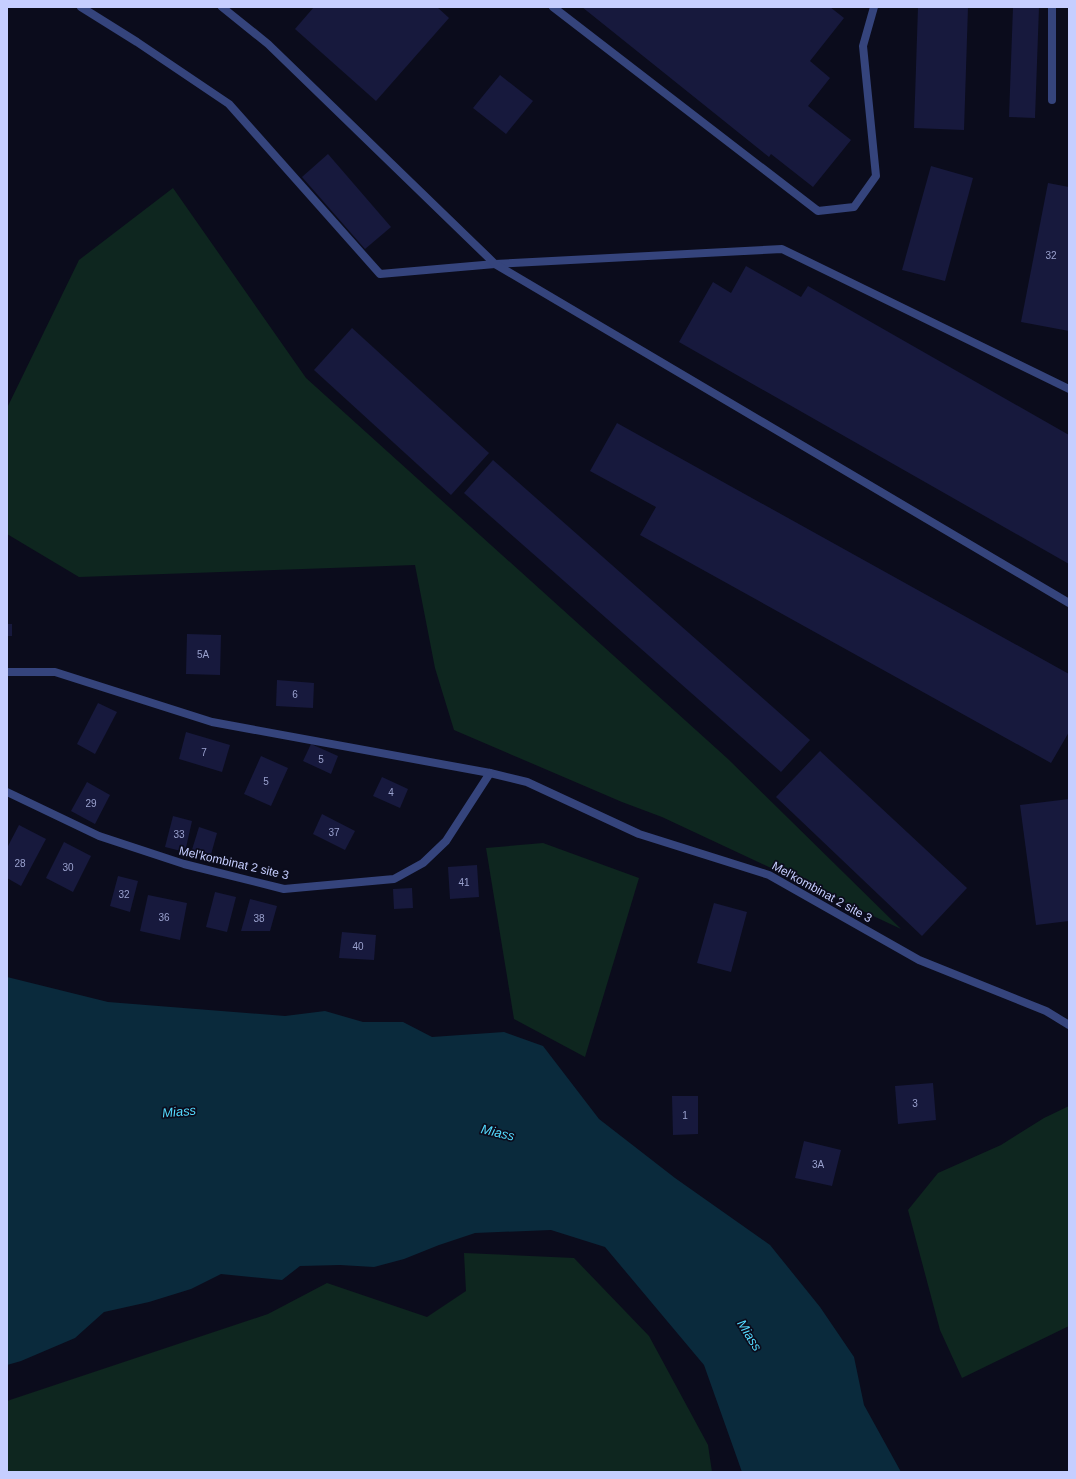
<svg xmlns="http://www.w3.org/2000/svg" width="1076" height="1479" font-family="Helvetica,sans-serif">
<rect width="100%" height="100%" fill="#0b0c1c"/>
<g fill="#0e261f">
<path d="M173 188 306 378 728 759 901 929 662 817 622 802 454 730 435 668 415 565 79 577 7 534V408L79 260Z"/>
<path d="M543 843 639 878 585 1057 514 1019 486 848Z"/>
<path d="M1069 1106V1326L962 1378 940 1330 908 1210 938 1173 1001 1145 1044 1118Z"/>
<path d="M464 1253 574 1258 649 1336 708 1445 712 1472H7V1401L268 1314 327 1283 427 1317 466 1291Z"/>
</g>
<path fill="#0a2a3c" d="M7 977 108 1002 285 1016 325 1011 363 1022H403L432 1037 504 1032 543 1046 599 1119 675 1178 770 1245 820 1307 854 1357 864 1405 901 1472H742L704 1365 605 1247 551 1230 475 1233 439 1245 404 1259 374 1267 340 1265 300 1266 282 1280 221 1274 191 1289 149 1302 104 1312 75 1338 21 1361 7 1365Z"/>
<g fill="#17193d">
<path d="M314 7H437L449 18 376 101 295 29Z"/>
<path d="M582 7H830L844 18 810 61 830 78 808 106 851 140 813 187 771 154 769 157Z"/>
<path d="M918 7H968L964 130 914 128Z"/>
<path d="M1013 7H1039L1035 118 1009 117Z"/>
<path d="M500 75 533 101 506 134 473 108Z"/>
<path d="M328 154 391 227 365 249 302 177Z"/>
<path d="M931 166 973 178 945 281 902 270Z"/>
<path d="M1048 183 1069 187V331L1021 322Z"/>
<path d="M746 266 801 297 808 286 1069 435V564L679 342 713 282 731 293Z"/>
<path d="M352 328 489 453 451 495 314 370Z"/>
<path d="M617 423 1069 674V732L1051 763 640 535 656 507 590 471Z"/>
<path d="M493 460 810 740 781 772 464 493Z"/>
<rect x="7" y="624" width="5" height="12"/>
<path d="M187 634 221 635 220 675 186 674Z"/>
<path d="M277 680 314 683 313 708 276 706Z"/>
<path d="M98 703 117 712 95 754 77 744Z"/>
<path d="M186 732 230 745 222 772 179 759Z"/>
<path d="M311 744 338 756 331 774 303 761Z"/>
<path d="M820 751 967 888 922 936 776 797Z"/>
<path d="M261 756 288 768 271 806 244 794Z"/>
<path d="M382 777 408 789 400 808 373 796Z"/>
<path d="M87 782 110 795 95 824 71 811Z"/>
<path d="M1069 799V921L1036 925 1020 805Z"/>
<path d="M322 814 355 831 345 850 313 834Z"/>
<path d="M173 816 192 821 185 852 165 847Z"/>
<path d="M19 825 46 839 21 886 7 878V848Z"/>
<path d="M199 827 217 833 210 858 191 853Z"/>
<path d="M64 842 91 856 73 892 46 878Z"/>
<path d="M477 865 479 897 450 899 448 867Z"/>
<path d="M118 876 138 881 130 912 110 906Z"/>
<path d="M412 888 413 908 394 909 393 889Z"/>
<path d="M215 892 236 897 227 932 206 927Z"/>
<path d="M148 895 187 903 180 940 140 931Z"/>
<path d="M250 899 277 906 270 931H241Z"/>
<path d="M714 903 747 912 731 972 697 963Z"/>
<path d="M342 932 376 935 374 960 339 958Z"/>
<path d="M933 1083 936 1120 898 1124 895 1086Z"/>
<path d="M672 1096H698V1134L673 1135Z"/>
<path d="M804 1141 841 1150 832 1186 795 1178Z"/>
</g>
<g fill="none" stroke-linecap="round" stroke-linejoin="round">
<g stroke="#35447c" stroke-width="8">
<path d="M81 7 137 42 229 104 380 274 495 264 782 249 1069 389"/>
<path d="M222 7 268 44 495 264 1069 603"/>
<path d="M553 7 818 211 854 207 876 176 863 46 874 7"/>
<path d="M1052 100V7"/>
</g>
<g stroke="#35447c" stroke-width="8">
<path d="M7 672H55L212 722 490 773 527 782 639 834 769 875 919 960 1046 1011 1069 1025"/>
<path d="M7 792 99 836 184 864 284 889 394 879 423 863 446 841 490 773"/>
</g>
</g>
<g text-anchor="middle" stroke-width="3.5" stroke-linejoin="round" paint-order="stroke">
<g font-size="10" fill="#9aa1ce">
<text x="1051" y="259">32</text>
<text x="203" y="658">5А</text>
<text x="295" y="698">6</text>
<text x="204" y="756">7</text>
<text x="321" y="763">5</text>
<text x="266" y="785">5</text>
<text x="391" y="796">4</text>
<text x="91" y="807">29</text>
<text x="334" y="836">37</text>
<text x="179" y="838">33</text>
<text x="20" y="867">28</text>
<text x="68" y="871">30</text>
<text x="464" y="886">41</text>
<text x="124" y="898">32</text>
<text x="164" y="921">36</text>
<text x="259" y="922">38</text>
<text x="358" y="950">40</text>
<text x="915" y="1107">3</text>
<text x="685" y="1119">1</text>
<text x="818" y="1168">3А</text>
</g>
<g font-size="12" fill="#c6ceff" stroke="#0b0c1c">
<text transform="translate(234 863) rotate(13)" y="4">Mel'kombinat 2 site 3</text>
<text transform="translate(822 892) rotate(29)" y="4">Mel'kombinat 2 site 3</text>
</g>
<g font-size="13" font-style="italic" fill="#54dbff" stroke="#0b0c1c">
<text transform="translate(179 1111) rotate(-5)" y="5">Miass</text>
<text transform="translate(498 1132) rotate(13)" y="5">Miass</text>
<text transform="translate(750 1335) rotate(58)" y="5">Miass</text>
</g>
</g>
<rect width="1076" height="1479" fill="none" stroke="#c6ceff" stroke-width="16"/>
</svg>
